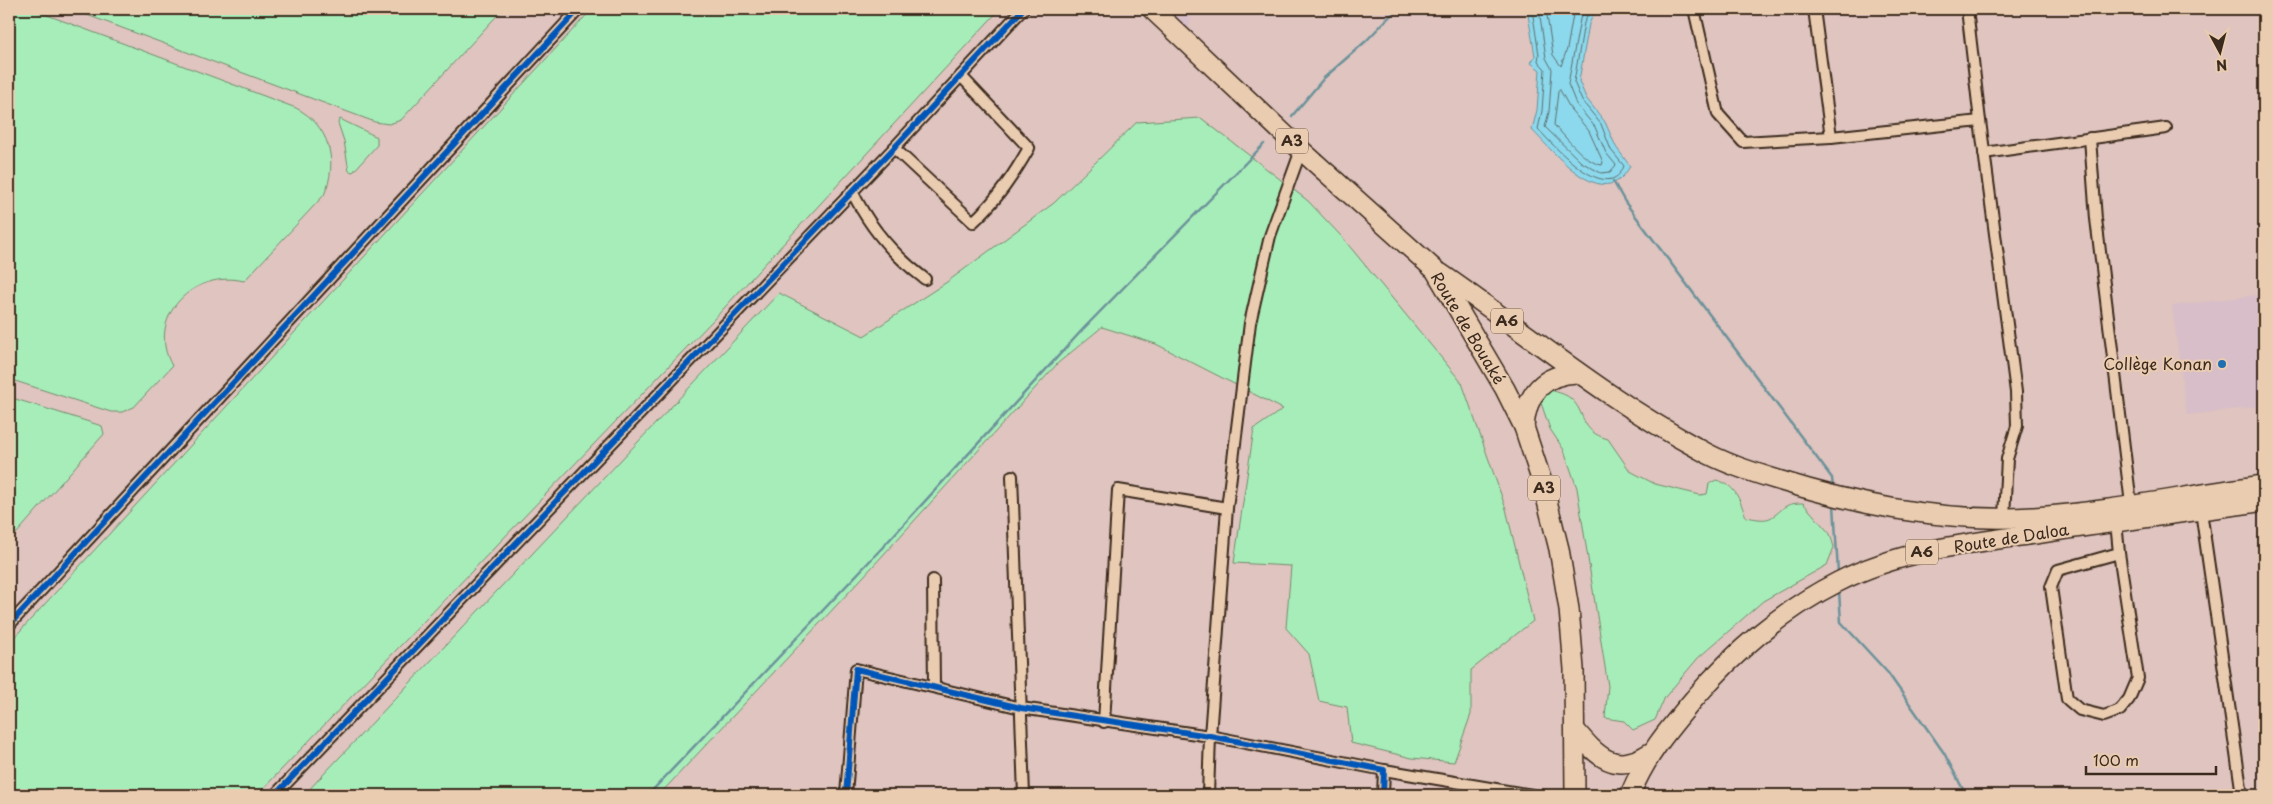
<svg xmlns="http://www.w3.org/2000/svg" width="2273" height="804" font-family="'Playpen Sans',sans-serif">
<rect width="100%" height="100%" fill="#dfc4bf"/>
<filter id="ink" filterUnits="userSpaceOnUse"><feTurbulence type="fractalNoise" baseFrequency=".02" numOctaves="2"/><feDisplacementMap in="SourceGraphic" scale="10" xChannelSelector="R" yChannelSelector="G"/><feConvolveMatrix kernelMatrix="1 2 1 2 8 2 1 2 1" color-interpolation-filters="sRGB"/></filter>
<g filter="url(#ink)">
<g fill="#d8bec9">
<path d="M1168 9H1194L1188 29Z"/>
<path d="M2257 295 2264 336V381L2261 388 2264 406 2187 415 2172 306Z"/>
</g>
<g fill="#a7edb9" stroke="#718c6c">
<path d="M9 9H31L296 108C329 125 339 161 324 195L244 281C194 269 145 317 172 366L134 407 122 412H111L9 379Z"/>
<path d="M71 9H503L401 120 389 124 375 122Z"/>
<path d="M592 9H1000L713 320 257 795H9V643Z"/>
<path d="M1201 118 1308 201 1341 236 1462 383 1506 509 1533 621 1471 670V714L1454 762 1412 758 1351 743 1347 707 1319 701 1309 654 1286 628 1291 566 1234 563 1254 429 1283 409 1156 344 1102 327 1058 363 863 577 659 795H304L779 293 864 336 947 282 1054 203 1137 122Z"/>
<path d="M340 119 377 137V145L353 172 349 171 344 141 338 123Z"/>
<path d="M1548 389C1555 392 1564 393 1570 398 1587 412 1578 431 1608 439L1630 471 1655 484 1700 495 1707 494 1709 484 1716 480C1736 485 1739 499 1746 517 1753 518 1763 521 1770 518 1785 510 1781 503 1803 503L1830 534 1834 547 1827 565 1763 601 1698 658 1665 697 1655 720 1633 730 1624 721 1605 718 1608 686 1577 488 1564 450 1550 429 1540 400Z"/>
<path d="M9 397 102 426 104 434 9 542Z"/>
</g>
<path fill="#8cd8ec" stroke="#6c929a" d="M1527 9H1596L1589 24 1579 81 1586 98 1605 122 1616 147 1630 166C1604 216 1553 151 1532 130L1537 110 1540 70 1531 63 1535 56Z"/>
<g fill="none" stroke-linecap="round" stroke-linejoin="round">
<g stroke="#5b7070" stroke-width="1">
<path d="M1532 9 1539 55 1538 61 1545 69 1542 111 1538 129C1552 144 1608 207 1624 166L1611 150 1601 124 1582 101 1574 82 1584 23 1590 9"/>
<path d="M1539 9 1546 58 1552 69 1549 112 1545 127 1581 162 1601 173 1610 172 1616 165 1606 153 1595 127 1576 104 1568 84 1582 9"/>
<path d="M1546 9 1553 55 1561 66 1567 49 1574 9"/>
<path d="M1560 90 1571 110 1589 131 1603 162 1602 165C1585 163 1566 137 1554 125L1558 92Z"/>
</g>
<g stroke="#6c929a" stroke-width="2.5">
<path d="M1292 116 1324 78 1366 41 1397 9"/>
<path d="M1613 181 1625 202 1832 478 1833 488"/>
<path d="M1834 504 1838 573"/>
<path d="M1839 591 1841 622 1888 673 1944 753 1966 795"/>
<path d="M648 795 881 549 1085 327 1264 144"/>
</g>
<defs>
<g id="street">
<path d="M1694 9 1718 114 1743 142 1831 137 1980 121"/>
<path d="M1814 9 1831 137"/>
<path d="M1967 9 1980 121 2016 392 2017 426 2007 459 2004 517"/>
<path d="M2090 138 2096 219 2131 504"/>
<path d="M894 148 973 222C997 200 1013 176 1029 148L961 76"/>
<path d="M1984 153 2166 128"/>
<path d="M852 191C869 227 893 255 925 279"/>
<path d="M1012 476 1024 795"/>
<path d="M2201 511 2242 795"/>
<path d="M2116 522 2119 553 2058 570 2051 587 2067 699 2080 710 2104 716 2120 710 2129 699 2138 678 2119 553"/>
<path d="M933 580 934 687"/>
<path d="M9 625 579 9"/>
<path d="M1104 722 1118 490 1227 508"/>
<path d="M1384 770 1532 795"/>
<path d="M275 795 894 148 1023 9"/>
<path d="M846 795 856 669 1021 708 1210 736 1384 770 1383 795"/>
<path d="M1208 795 1210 736 1227 508 1250 323 1270 236 1301 150"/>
</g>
<g id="highway">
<path d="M1152 9 1301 150 1435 270 1505 389 1524 427 1543 485 1559 549 1569 609 1574 669 1575 795"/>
<path d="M1440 273C1526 332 1606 399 1699 449 1723 463 1752 472 1778 480 1858 505 1949 523 2034 517 2111 512 2188 495 2264 485"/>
<path d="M1524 427C1526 394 1543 374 1577 373"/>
<path d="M1575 730C1597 756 1615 776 1650 753"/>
<path d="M1630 795C1645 757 1668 730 1695 698 1733 653 1784 609 1838 582 1899 551 1968 543 2035 534 2112 522 2188 512 2264 501"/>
</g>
</defs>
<use href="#street" stroke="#3b2a1e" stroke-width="14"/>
<use href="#highway" stroke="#3b2a1e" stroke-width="22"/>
<use href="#street" stroke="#eaccb1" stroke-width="10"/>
<use href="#highway" stroke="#eaccb1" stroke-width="19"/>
<defs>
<g id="cycleway">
<path d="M9 625 579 9"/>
<path d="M275 795 894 148 1023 9"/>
<path d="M846 795 856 669 1021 708 1210 736 1384 770 1383 795"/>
</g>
</defs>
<use href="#cycleway" stroke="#eaccb1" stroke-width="9"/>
<use href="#cycleway" stroke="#0057b8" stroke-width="6"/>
</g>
</g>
<circle fill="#1f6fb2" stroke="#eaccb1" stroke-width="2" cx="2222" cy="364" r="5"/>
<g text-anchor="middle" stroke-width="4" stroke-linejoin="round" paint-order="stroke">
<g fill="#eaccb1" stroke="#705b4a" stroke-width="1">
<rect x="1276" y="128.5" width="32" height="25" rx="4"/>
<rect x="1491" y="308.5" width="32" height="25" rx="4"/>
<rect x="1528" y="475.5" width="32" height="25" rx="4"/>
<rect x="1906" y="539.5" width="32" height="25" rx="4"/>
</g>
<g font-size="15" font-weight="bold" fill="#3b2a1e">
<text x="1292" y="146">A3</text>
<text x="1507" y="326">A6</text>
<text x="1544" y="493">A3</text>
<text x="1922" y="557">A6</text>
</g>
<g font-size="16" fill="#3b2a1e" stroke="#eaccb1">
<text transform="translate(1468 328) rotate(59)" y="6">Route de Bouaké</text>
<text transform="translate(2011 538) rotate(-9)" y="6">Route de Daloa</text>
</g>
<g font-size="16" fill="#3b2a1e" stroke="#eaccb1" text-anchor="end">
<text x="2212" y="370">Collège Konan</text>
</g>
</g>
<rect width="2273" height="804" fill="none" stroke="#eaccb1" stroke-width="30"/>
<rect x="15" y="15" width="2243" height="774" fill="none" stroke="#3b2a1e" stroke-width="2" filter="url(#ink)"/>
<g transform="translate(2220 52) rotate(173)" stroke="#eaccb1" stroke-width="4" paint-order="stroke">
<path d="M0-4L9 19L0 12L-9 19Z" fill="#3b2a1e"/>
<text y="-8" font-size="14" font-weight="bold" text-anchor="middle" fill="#3b2a1e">N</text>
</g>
<path d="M2086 766v8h130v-8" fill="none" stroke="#3b2a1e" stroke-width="2.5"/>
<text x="2093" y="766" font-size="15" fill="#3b2a1e" stroke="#eaccb1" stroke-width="4" paint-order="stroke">100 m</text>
</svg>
